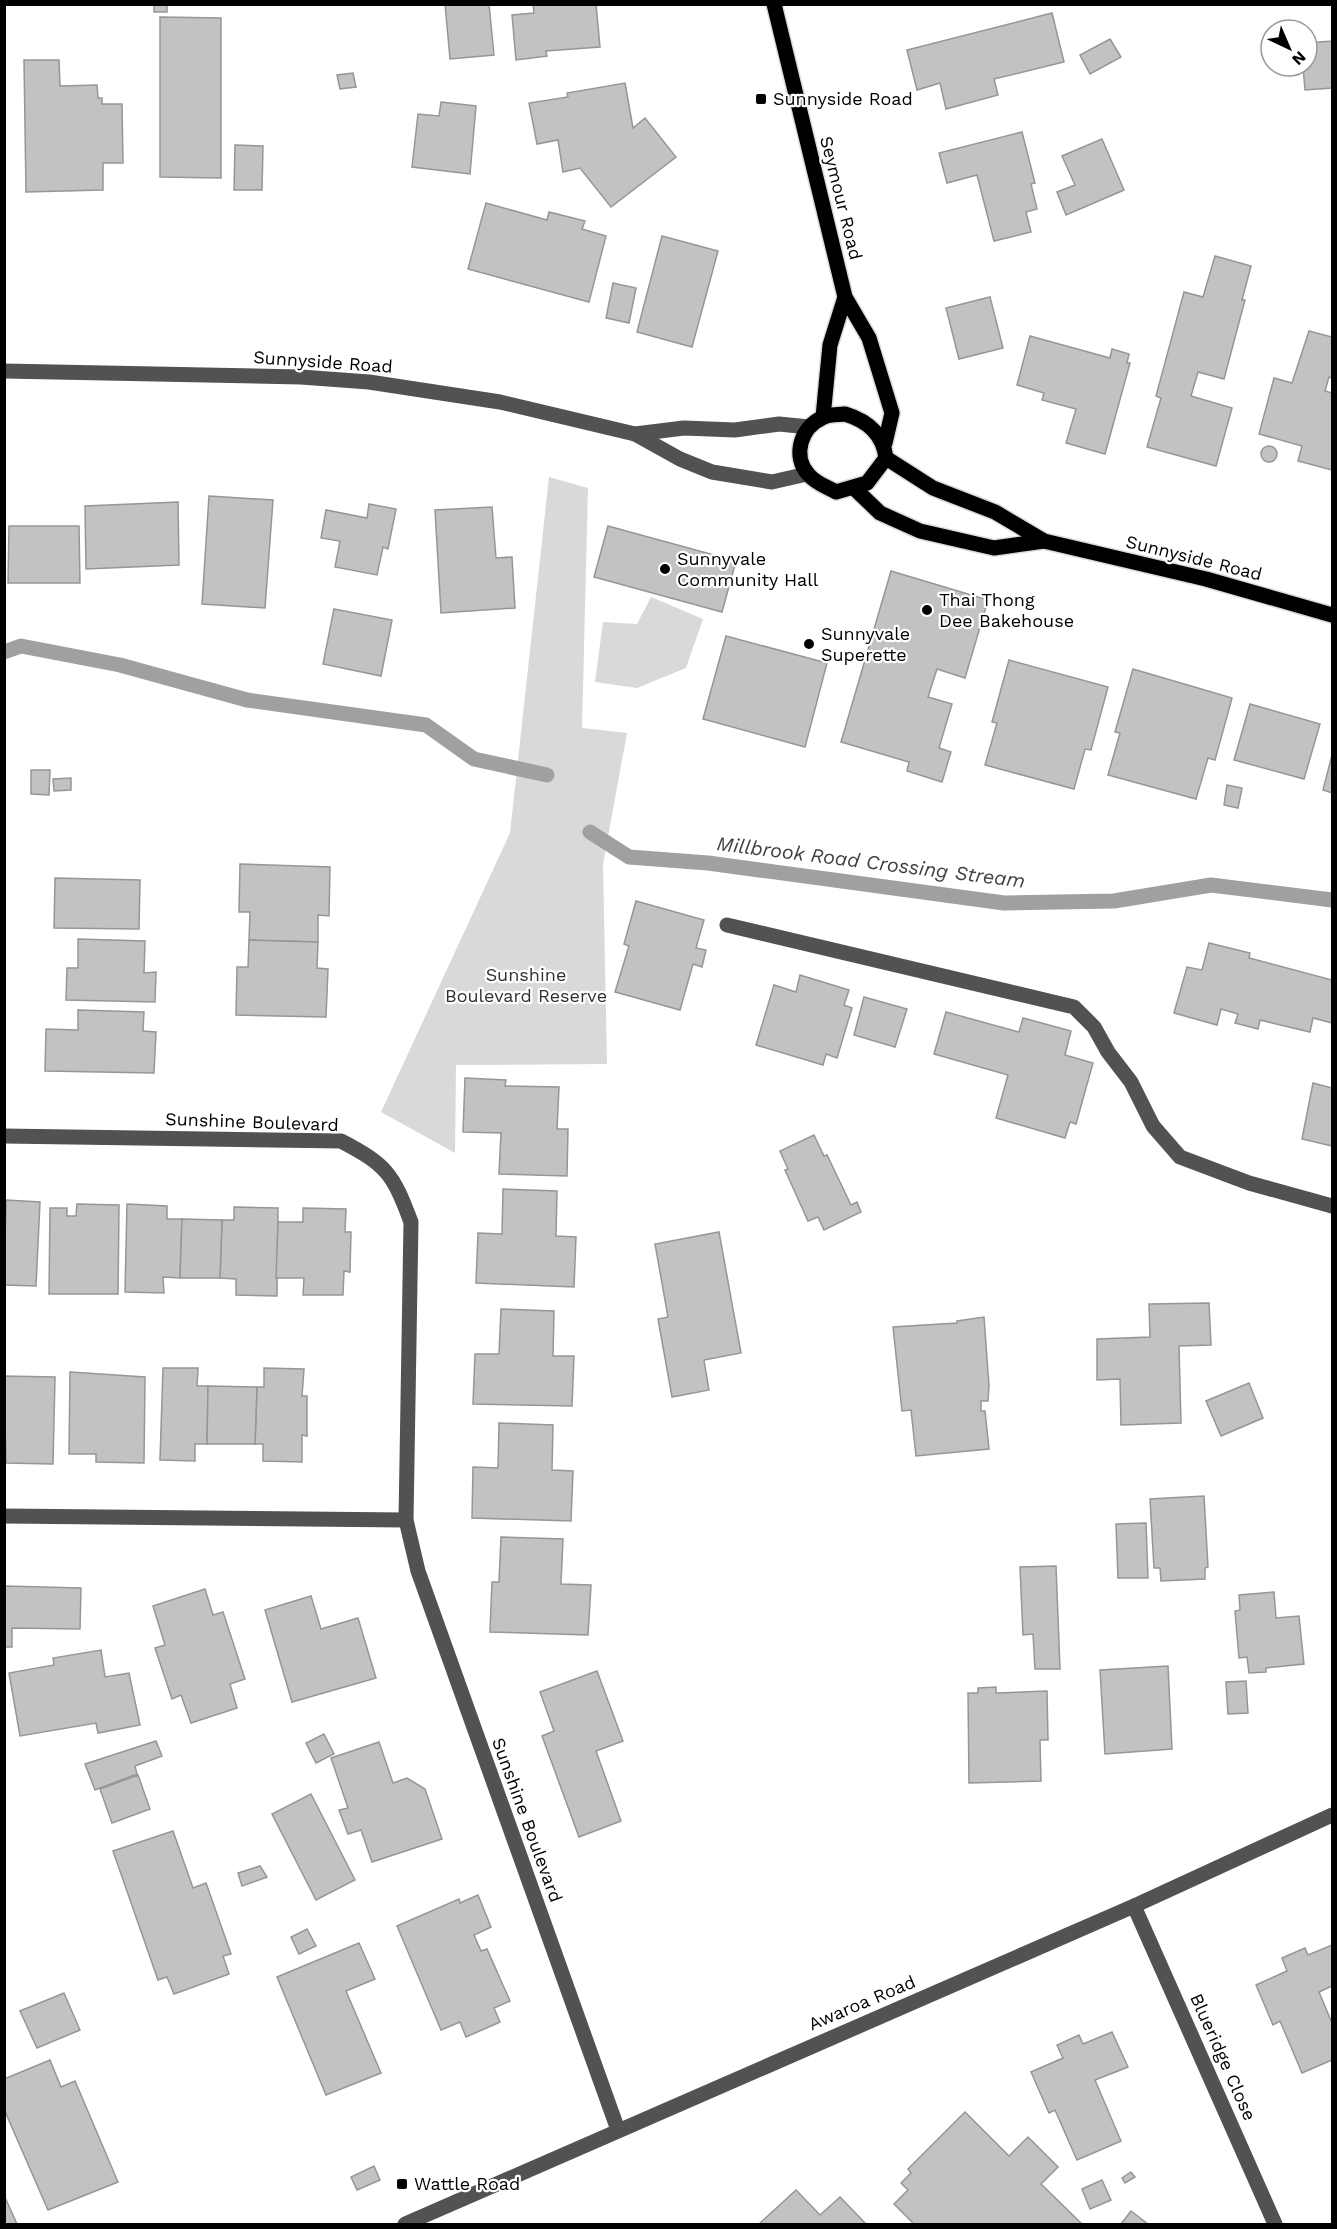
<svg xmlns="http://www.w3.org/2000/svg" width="1337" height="2229" font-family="'Work Sans',sans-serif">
<rect width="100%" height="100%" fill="#fff"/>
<g fill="#d9d9d9">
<path d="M549 477 588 488 582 728 627 733 603 864 607 1064 456 1065 455 1153 381 1112 510 833Z"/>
<path d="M651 597 703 619 686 668 637 688 595 682 603 622 637 624Z"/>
</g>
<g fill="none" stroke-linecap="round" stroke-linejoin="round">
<g stroke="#a0a0a0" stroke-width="15">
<path d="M4 652 21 646 120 665 247 700 426 725 474 759 547 775"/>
<path d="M590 832 629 857 708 863 1004 903 1114 901 1211 885 1332 900"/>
</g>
</g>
<g fill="#c2c2c2" stroke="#969696" stroke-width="1.5">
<rect x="154" y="4" width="13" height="8"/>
<path d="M445 4H489L494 55 450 59Z"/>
<path d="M533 4H596L600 47 546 51 547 56 516 60 512 15 534 13Z"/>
<path d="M1052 13 1064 62 994 79 998 95 946 109 940 83 917 90 907 50Z"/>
<path d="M160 17 221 18V178L160 177Z"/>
<path d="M1110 39 1121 57 1090 74 1080 55Z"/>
<path d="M1332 41V88L1305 90 1303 66H1307V43Z"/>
<path d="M24 60H59L60 86 97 85 98 98H102V104H122L123 163H103V190L26 192Z"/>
<path d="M353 73 356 87 340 89 337 75Z"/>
<path d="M625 83 633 128 645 118 676 157 611 207 580 168 563 172 558 140 537 144 529 103 568 97 567 93Z"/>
<path d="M441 102 476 106 470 174 412 167 418 114 439 116Z"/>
<path d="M1022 132 1035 183 1031 184 1037 209 1026 212 1031 232 994 241 977 175 947 183 939 153Z"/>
<path d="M1102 139 1124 190 1066 215 1057 192 1075 185 1062 156Z"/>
<path d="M235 145 263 146 262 190H234Z"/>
<path d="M486 203 547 220 549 212 585 221 582 229 606 236 589 302 468 269Z"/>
<path d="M662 236 718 251 692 347 637 332Z"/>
<path d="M1215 256 1251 266 1242 300H1245L1224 379 1198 372 1191 396 1232 408 1216 466 1147 447 1161 398 1156 396 1184 292 1203 297Z"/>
<path d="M613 283 636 288 629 323 606 318Z"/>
<path d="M990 297 1003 348 959 359 946 308Z"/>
<path d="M1309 331 1332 337V378L1329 377 1325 391 1332 393V470L1298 461 1302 446 1259 434 1274 378 1292 383Z"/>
<path d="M1030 336 1110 358 1112 349 1129 354 1127 363H1130L1105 454 1066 443 1076 409 1042 400 1044 393 1017 385Z"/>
<circle cx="1269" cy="454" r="8"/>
<path d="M209 496 273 500 265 608 202 604Z"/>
<path d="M178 502 179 565 86 569 85 506Z"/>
<path d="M369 504 396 509 388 549 383 547 377 575 335 567 340 541 321 538 326 510 367 518Z"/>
<path d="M492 507 496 558 512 557 515 608 441 613 435 510Z"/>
<path d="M9 526H79L80 583H8Z"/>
<path d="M608 526 736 561 722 612 594 577Z"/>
<path d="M891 571 988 600 965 678 937 669 928 697 952 704 939 748 951 752 942 782 907 771 909 762 841 742Z"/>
<path d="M334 609 392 620 381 676 323 664Z"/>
<path d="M726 636 827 663 805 747 703 719Z"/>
<path d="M1009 660 1108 687 1091 750 1085 749 1074 789 985 765 997 723 992 722Z"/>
<path d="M1133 669 1232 698 1215 760 1208 758 1196 799 1108 775 1120 733 1115 732Z"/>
<path d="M1250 704 1320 724 1304 779 1234 760Z"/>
<path d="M1332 755V793L1323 790Z"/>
<path d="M31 770H50L49 795 31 794Z"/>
<path d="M71 778V790L54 791 53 779Z"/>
<path d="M1227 785 1242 788 1238 808 1224 805Z"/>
<path d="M240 864 330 867 329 916 318 915V942L249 940 250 912H239Z"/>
<path d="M55 878 140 880 139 929 54 928Z"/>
<path d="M636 901 704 920 696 948 706 950 702 967 693 964 680 1010 615 992 629 946 624 944Z"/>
<path d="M78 939 145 941 144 973 156 972 155 1002 66 1000 67 968H78Z"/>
<path d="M249 940 318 942 317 968 328 969 326 1017 236 1015 237 967H248Z"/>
<path d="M1209 943 1250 953 1249 958 1332 980V1023L1313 1018 1310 1032 1260 1020 1258 1029 1235 1023 1238 1014 1221 1009 1217 1025 1174 1013 1187 967 1202 970Z"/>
<path d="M800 975 849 990 844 1005 852 1008 837 1058 826 1054 823 1065 756 1045 774 985 796 992Z"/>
<path d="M864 997 907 1009 895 1047 854 1035Z"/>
<path d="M78 1010 144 1012 143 1031 156 1032 154 1073 45 1071 46 1029 78 1030Z"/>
<path d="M946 1012 1019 1032 1023 1018 1071 1031 1065 1055 1093 1063 1076 1124 1070 1122 1065 1138 996 1118 1008 1075 934 1054Z"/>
<path d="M465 1078 506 1080 505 1086 559 1087 557 1129H568L567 1176 499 1174 501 1133 463 1132Z"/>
<path d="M1313 1083 1332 1088V1146L1302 1139Z"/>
<path d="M814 1135 824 1156 827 1155 851 1205 857 1202 861 1212 824 1230 818 1217 808 1221 785 1170 788 1169 780 1151Z"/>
<path d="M503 1189 557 1191 556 1236 576 1237 574 1287 476 1283 478 1233 502 1234Z"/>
<path d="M6 1200 40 1202 36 1286 4 1285Z"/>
<path d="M77 1204 119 1205 118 1294H49L50 1208H67V1216H76Z"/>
<path d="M127 1204 167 1206V1219H182L180 1278 163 1277 164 1293 125 1292Z"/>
<path d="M234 1207 278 1208 277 1296 236 1295V1279L220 1278 222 1220H234Z"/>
<path d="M303 1208 346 1209 345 1232H351L350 1272 344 1271 343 1295H303L304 1278H276L278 1222H303Z"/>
<path d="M182 1219 222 1220 220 1278H180Z"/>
<path d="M719 1232 741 1353 704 1360 709 1390 672 1397 658 1319 668 1317 655 1244Z"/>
<path d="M1209 1303 1211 1345 1179 1346 1181 1423 1121 1425 1120 1379 1097 1380V1339L1150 1337 1149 1304Z"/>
<path d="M501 1309 554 1311 553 1356H574L572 1406 473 1404 475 1354H499Z"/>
<path d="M984 1317 989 1386 988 1401H981V1411H985L989 1449 916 1456 911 1410 902 1411 893 1327 957 1323V1321Z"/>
<path d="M163 1368H198L197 1386H208L207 1444H195V1461L160 1460Z"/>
<path d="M264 1368 304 1369 302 1396H307V1436L302 1435V1462L263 1461V1444H255L257 1387H264Z"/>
<path d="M70 1372 145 1377 144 1463 96 1462V1454H69Z"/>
<path d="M4 1376 55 1377 53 1464 6 1463Z"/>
<path d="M1249 1383 1263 1418 1221 1436 1206 1401Z"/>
<path d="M208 1386 257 1387 255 1444H207Z"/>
<path d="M499 1423 553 1425 552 1470 573 1471 571 1521 472 1518 473 1467 498 1468Z"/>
<path d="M1204 1496 1208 1567 1205 1568V1579L1161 1581 1160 1568H1154L1150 1499Z"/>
<path d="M1146 1523 1148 1578H1118L1116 1524Z"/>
<path d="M501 1537 563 1539 561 1584 591 1585 588 1635 490 1632 492 1582H499Z"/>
<path d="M1056 1566 1060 1669H1035L1033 1634 1023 1635 1020 1567Z"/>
<path d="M4 1586 81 1588 80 1629 12 1628V1647H4Z"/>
<path d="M205 1589 213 1615 223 1612 245 1679 230 1684 237 1708 191 1723 181 1695 172 1699 155 1648 165 1645 153 1606Z"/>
<path d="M1274 1592 1276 1618 1299 1616 1304 1664 1266 1668V1672L1249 1673 1247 1657 1239 1658 1235 1611 1240 1610 1239 1595Z"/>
<path d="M311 1596 321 1629 358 1618 376 1678 292 1702 265 1610Z"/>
<path d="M101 1650 105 1677 129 1673 140 1725 98 1733 96 1723 20 1736 9 1673 54 1665 53 1658Z"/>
<path d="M1168 1666 1172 1749 1105 1754 1100 1670Z"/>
<path d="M597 1671 623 1741 596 1751 621 1821 579 1837 542 1736 554 1731 540 1692Z"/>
<path d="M1246 1681 1248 1713 1228 1714 1226 1682Z"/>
<path d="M996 1687V1693L1047 1691 1048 1740H1040L1041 1781 969 1783 968 1693H978V1688Z"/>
<path d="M324 1734 334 1754 316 1763 306 1743Z"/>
<path d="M156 1741 162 1756 135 1766 137 1774 95 1790 85 1764Z"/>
<path d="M379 1742 393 1783 407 1778 425 1789 442 1839 372 1862 361 1830 348 1834 339 1810 348 1808 331 1758Z"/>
<path d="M138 1775 150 1809 112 1823 100 1789Z"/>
<path d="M311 1794 355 1880 316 1900 272 1814Z"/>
<path d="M173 1831 193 1888 206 1883 231 1954 223 1956 229 1974 174 1994 167 1977 158 1980 113 1851Z"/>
<path d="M260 1866 267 1877 242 1886 238 1873Z"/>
<path d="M478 1895 491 1927 474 1935 481 1951 487 1949 510 2001 494 2008 500 2022 466 2037 460 2022 441 2030 397 1926 459 1899 460 1903Z"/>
<path d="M307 1929 316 1946 299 1954 291 1937Z"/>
<path d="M359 1943 375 1979 346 1991 381 2073 326 2095 277 1977Z"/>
<path d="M1332 1945V1986L1319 1992 1332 2023V2060L1302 2073 1280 2021 1273 2025 1256 1985 1287 1971 1282 1958 1305 1948 1308 1955Z"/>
<path d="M64 1993 80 2030 37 2048 20 2011Z"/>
<path d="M1112 2032 1128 2067 1095 2080 1121 2141 1077 2160 1055 2110 1049 2113 1031 2072 1063 2058 1057 2045 1079 2035 1083 2044Z"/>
<path d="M50 2060 61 2087 75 2081 118 2182 48 2210 4 2109V2079Z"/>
<path d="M965 2112 1009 2156 1028 2137 1058 2167 1041 2184 1082 2224H914L894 2204 908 2190 901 2183 911 2173 908 2169Z"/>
<path d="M374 2166 380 2180 357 2190 351 2177Z"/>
<path d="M1131 2172 1135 2177 1125 2183 1122 2178Z"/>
<path d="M1102 2180 1111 2200 1090 2209 1082 2189Z"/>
<path d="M796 2190 820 2215 840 2197 866 2224H759Z"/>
<path d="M4 2195 17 2224H4Z"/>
<path d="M1131 2211 1148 2224H1121Z"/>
</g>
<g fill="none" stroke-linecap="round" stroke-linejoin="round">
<defs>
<g id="major">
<path d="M774 4 845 297 869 338 892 413 885 443"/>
<path d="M845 414C868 421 883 434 886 458L867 483 836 492C827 487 815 483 808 474 792 456 801 427 822 418 828 414 838 415 845 414Z"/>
<path d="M823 417 830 345 845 297"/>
<path d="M886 458 933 488 995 512 1044 541 1206 579 1332 615"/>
<path d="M855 489 880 513 920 531 994 548 1044 541"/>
</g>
</defs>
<use href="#major" stroke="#dbdbdb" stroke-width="18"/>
<g stroke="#525252" stroke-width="15">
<path d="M4 371 301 377 369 382 500 402 635 434 680 459 712 472 772 482 807 474"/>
<path d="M635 434 684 428 735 430 779 424 809 427"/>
<path d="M727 925 1074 1007 1094 1027 1108 1052 1131 1082 1153 1126 1180 1157 1249 1183 1332 1206"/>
<path d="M4 1136 341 1141C387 1165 393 1174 411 1222L406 1520 418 1571 618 2130"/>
<path d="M4 1516 406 1520"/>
<path d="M1134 1906 1275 2224"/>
<path d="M405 2224 1134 1906 1332 1815"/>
</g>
<use href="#major" stroke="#000" stroke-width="15"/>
</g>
<g fill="#000" stroke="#fff" stroke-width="2">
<rect x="755" y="93" width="12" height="12" rx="3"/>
<circle cx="665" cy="569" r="6"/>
<circle cx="927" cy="610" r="6"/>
<circle cx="809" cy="644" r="6"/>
<rect x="396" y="2178" width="12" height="12" rx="3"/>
</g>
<g text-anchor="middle" stroke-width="4.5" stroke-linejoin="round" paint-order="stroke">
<g font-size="18" fill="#000" stroke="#fff" text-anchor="start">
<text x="773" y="105">Sunnyside Road</text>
<text x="677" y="565">Sunnyvale<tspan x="677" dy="21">Community Hall</tspan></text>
<text x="939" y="606">Thai Thong<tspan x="939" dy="21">Dee Bakehouse</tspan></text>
<text x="821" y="640">Sunnyvale<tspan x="821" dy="21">Superette</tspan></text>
<text x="414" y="2190">Wattle Road</text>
</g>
<g font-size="18" fill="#000" stroke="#fff">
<text transform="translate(841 198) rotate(76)" y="6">Seymour Road</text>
<text transform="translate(323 362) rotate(4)" y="6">Sunnyside Road</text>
<text transform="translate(1194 558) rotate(14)" y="6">Sunnyside Road</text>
<text transform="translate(252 1122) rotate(2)" y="6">Sunshine Boulevard</text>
<text transform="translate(527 1820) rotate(70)" y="6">Sunshine Boulevard</text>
<text transform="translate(862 2003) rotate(-23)" y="6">Awaroa Road</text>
<text transform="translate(1223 2057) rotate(66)" y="6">Blueridge Close</text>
</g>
<g font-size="18" fill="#303030" stroke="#fff">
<text x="526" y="981">Sunshine<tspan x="526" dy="21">Boulevard Reserve</tspan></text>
</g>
<g font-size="20" font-style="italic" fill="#414141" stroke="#fff">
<text transform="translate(871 862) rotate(7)" y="7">Millbrook Road Crossing Stream</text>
</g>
</g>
<rect width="1337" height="2229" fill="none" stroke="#000000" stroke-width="12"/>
<g transform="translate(1289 48) rotate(136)"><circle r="28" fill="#ffffff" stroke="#999999" stroke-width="1.5"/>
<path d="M0-4.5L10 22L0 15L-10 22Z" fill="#000000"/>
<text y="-9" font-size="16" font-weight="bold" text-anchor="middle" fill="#000000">N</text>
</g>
</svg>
